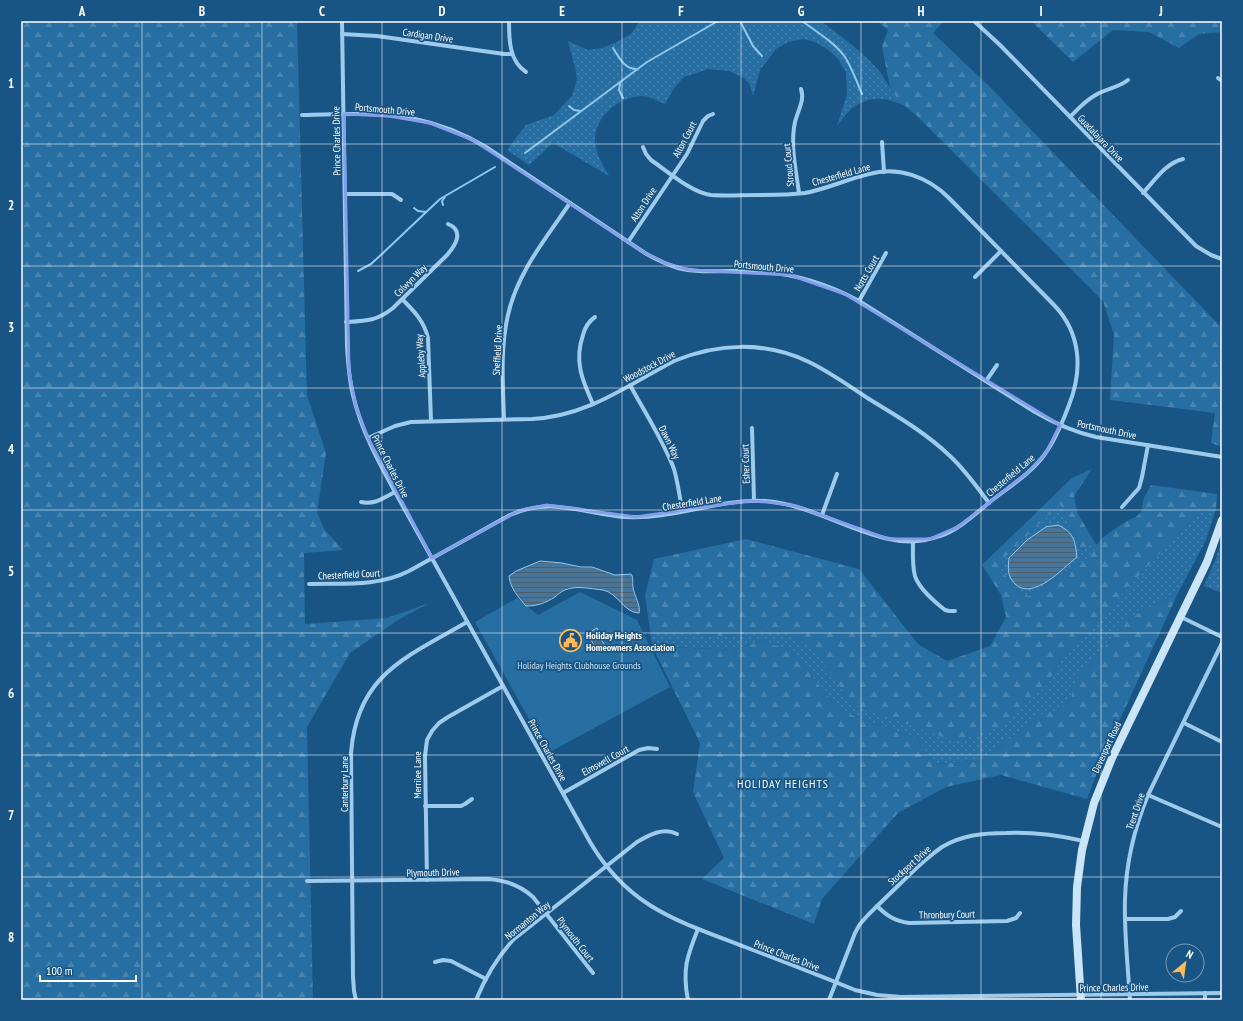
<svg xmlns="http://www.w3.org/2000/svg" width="1243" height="1021" font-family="'PT Sans Narrow',sans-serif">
<defs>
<pattern id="grass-dots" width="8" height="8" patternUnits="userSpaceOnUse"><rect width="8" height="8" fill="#276ea2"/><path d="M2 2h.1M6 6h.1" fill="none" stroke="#4784b0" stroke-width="1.8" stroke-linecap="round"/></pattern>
<pattern id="forest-firs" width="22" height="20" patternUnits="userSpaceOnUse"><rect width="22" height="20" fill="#276ea2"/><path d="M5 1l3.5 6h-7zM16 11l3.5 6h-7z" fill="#4784b0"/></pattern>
<pattern id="water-rules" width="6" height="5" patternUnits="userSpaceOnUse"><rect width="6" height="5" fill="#487598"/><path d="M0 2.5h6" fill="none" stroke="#4a5e6e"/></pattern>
</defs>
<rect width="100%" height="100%" fill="#195584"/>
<g fill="url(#grass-dots)">
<path d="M640 21H821L851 44 870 61 880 72 893 93 905 106C885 97 870 95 851 109 846 114 841 121 837 126L847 94 846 72 838 59 827 49 815 42 803 39 788 42 776 49 760 70 753 96 750 85 744 78 729 71 708 69 684 77 674 88 665 104C657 101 650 96 642 96 618 97 594 117 595 142 596 154 603 165 609 176L553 143 529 165 507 150 526 125 554 115 572 96 577 79 575 67 568 41 588 50 602 48 615 43 631 34Z"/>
<path d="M1060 504 1081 549 1095 543 1098 545 1087 560 1055 579 1029 596 1020 593 1001 570 1002 560Z"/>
<path d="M1216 509 1206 540 1178 593 1129 618 1071 687 1072 698 1055 714 1048 710 981 761 935 764 917 739 839 710 791 650 761 641 734 650 652 646 650 630 723 636 782 630 815 649 852 704 1047 685 1062 657 1200 511Z"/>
<path d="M1222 541V593L1204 586 1216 558Z"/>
</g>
<g fill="url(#forest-firs)">
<path d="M21 21H297L307 395 326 453 317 512 324 529 343 550 304 553 305 624 387 618 427 604 398 620 350 653 307 727 313 1000H21Z"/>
<path d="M877 21H944L933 33 990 87 1218 324 1222 326V447L1211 443 1215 413 1110 400 1114 335 1103 301 917 116C907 108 897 100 890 88L882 46 888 30Z"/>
<path d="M1031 21H1222V32L1199 34 1179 48 1149 32 1113 30 1073 62Z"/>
<path d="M1092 469 1074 496 1077 512 1095 543 1081 549 1060 504 1002 560 1001 570 1020 593 1029 596 1055 579 1087 560 1102 538 1128 520 1136 517 1142 511 1143 500 1151 485 1217 494 1216 509 1200 511 1062 657 1047 685 997 728 954 741 852 704 815 650 782 630 723 636 650 630 645 595 654 559 746 539 859 569 918 644 947 661 990 646 1006 617 1001 595 982 565 1072 478Z"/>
<path d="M1178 593 1105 752 1087 799 1001 775 946 787 898 813 822 899 814 924 702 879 724 858 693 792 700 743 652 646 734 650 761 641 791 650 839 710 917 739 935 764 981 761 1048 710 1055 714 1072 698 1071 687 1129 618Z"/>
</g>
<path fill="#276ea2" d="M580 592 637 620 670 687 548 753 475 622 517 598 538 615Z"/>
<g fill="url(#water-rules)" stroke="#90c8ef">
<path d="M1058 525C1074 533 1075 540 1077 557 1062 569 1033 601 1015 584 1007 576 1008 568 1009 558L1027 540 1046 527Z"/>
<path d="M540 561 562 563 581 567H592L615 575 631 574C634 578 632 582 633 587 634 596 641 605 639 613 624 613 618 593 603 590 592 589 576 585 565 590 562 591 558 594 555 597 545 603 538 606 526 606 519 598 510 588 509 576L516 571Z"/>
<path d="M597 628 598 630 597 631 606 648 598 653 589 636H587L586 634Z"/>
</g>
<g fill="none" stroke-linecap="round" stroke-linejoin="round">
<g stroke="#90c8ef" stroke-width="2">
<path d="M740 21 753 46 762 56"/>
<path d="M802 21C817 32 835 43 845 57 852 68 857 82 862 94"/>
<path d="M613 48C619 57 624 69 636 69"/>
<path d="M620 83 619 90 623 98"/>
<path d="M569 106 574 110 580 111"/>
<path d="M525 153 647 62 718 21"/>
<path d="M443 205 442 201 445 197"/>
<path d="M414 208 418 211 426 212"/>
<path d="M358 271 371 264 383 253 440 199 495 167"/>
</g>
<g stroke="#9ecbec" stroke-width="4">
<path d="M342 21 347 346C348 363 349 379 353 395 361 430 378 461 395 492L590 842C629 908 678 921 745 947 782 961 818 975 855 990L877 995 901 997 1222 993"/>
<path d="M509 21C509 39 509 61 526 72"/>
<path d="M974 21 1000 45 1196 246 1211 255 1222 259"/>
<path d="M342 34 377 36 504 54H512"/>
<path d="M1218 78 1222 81"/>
<path d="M302 115C339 114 378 112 415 119 440 124 464 134 486 147L645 253C655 259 666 264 678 268 702 274 729 270 754 271 792 273 826 283 859 301L1035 412C1054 423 1074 432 1096 437L1222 457"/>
<path d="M1070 117C1077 110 1085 101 1094 96 1105 89 1118 88 1128 80"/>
<path d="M882 142 884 172"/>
<path d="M799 193C796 170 790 145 795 122 798 110 805 100 801 89"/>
<path d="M1143 193C1155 180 1166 163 1183 159"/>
<path d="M345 194H392L401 200"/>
<path d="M628 242 687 154 703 121 708 116 713 114"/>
<path d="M975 277 1001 251"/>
<path d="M402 299C414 311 424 321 428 338L431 421"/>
<path d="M859 301 886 253"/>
<path d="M346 322C366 321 377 321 393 308L447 255C455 246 465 231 448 224"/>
<path d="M986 381 997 365"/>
<path d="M630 385C644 411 664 442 674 469 678 483 680 497 682 511"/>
<path d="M593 404C582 380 574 361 583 335 585 327 588 322 595 317"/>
<path d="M504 419C503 384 500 349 508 315 517 273 546 238 570 203"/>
<path d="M752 428 754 501"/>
<path d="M368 438 395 426 411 422 532 419C588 416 626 386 674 361 718 343 765 341 809 362 830 372 849 386 869 399 897 416 926 433 950 456 965 470 977 487 989 503"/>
<path d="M361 502C375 505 383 498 395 492"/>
<path d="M1122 507 1139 488 1142 477 1148 445"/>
<path d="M822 515 837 474"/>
<path d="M913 541C913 553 912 565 915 576 919 589 935 602 945 610L949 611H955"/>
<path d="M309 584C342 583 378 587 409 571L510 515C551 496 585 514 626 517 673 520 719 498 766 501 811 505 847 530 889 539 906 543 924 542 940 536 961 529 978 511 995 498 1012 485 1032 472 1045 454 1054 442 1064 419 1069 405 1083 370 1081 333 1054 305L949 198C928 177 899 166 869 174 847 179 827 189 805 193 789 195 772 195 756 195 741 195 726 196 711 195 692 193 667 171 651 160L646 154 643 147"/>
<path d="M1181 617 1222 637"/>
<path d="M1184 723 1222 742"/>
<path d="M563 793 639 750 648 748 657 749"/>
<path d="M1148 795 1222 827"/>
<path d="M425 806H461L465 804 472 799"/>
<path d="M427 880 425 756 427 740 432 731 439 723 448 717 503 686"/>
<path d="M307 881 488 879C505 880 520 885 533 897L593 973"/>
<path d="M877 906C887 916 895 921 909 923L1007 921 1016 918 1020 913"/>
<path d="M1125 919H1168L1175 917 1181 911"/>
<path d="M435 962 443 960 451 961 486 979"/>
<path d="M1205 993V1000"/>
<path d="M356 1000 354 991 353 977 351 753C357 674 407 657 467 622"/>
<path d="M476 1000C485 978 497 957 514 939L637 842C649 835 663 827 677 834"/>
<path d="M688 1000C682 970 687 956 698 929"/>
<path d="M829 1000 855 933 860 924 868 915C881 902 894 890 907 877 918 866 929 856 942 847 962 835 983 833 1006 833 1033 832 1057 835 1084 841"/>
<path d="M1130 1000C1128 967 1124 933 1125 899 1126 864 1134 829 1148 795L1222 643"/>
</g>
<path stroke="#cae4f9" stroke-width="8" d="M1081 1000 1076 925 1077 887 1082 850 1094 803 1112 758 1207 562 1222 520"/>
</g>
<path fill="none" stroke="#839eea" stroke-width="3" stroke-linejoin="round" d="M344 114 389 116 430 123 473 140 645 253 667 264 690 270 790 275 845 294 1060 425 1046 453 1028 472 958 527 930 539H888L796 506 768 502 747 501 636 517 547 505 518 511 432 558 368 438 356 407 349 371Z"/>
<path fill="none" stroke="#fff" stroke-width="1" stroke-opacity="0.55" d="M142 21V1000M262 21V1000M382 21V1000M502 21V1000M622 21V1000M741 21V1000M861 21V1000M981 21V1000M1101 21V1000M21 144H1222M21 266H1222M21 388H1222M21 510H1222M21 633H1222M21 755H1222M21 877H1222"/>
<defs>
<symbol id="civic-ring" viewBox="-11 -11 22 22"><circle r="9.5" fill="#195584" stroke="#ffba59" stroke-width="1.5"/><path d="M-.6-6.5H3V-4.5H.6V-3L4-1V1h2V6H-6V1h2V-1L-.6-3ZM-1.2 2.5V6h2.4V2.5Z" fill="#ffba59"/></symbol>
</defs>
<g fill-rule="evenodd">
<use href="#civic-ring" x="558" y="628" width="25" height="25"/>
</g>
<g text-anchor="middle" stroke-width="3.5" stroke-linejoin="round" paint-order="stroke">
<g font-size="10" fill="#fff" stroke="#195584">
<text transform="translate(428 35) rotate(8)" y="4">Cardigan Drive</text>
<text transform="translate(385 109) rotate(5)" y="4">Portsmouth Drive</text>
<text transform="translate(1101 138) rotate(46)" y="4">Guadalajara Drive</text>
<text transform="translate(684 139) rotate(-62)" y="4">Alton Court</text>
<text transform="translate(336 141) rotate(-91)" y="4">Prince Charles Drive</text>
<text transform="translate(788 165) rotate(-95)" y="4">Stroud Court</text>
<text transform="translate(841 174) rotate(-16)" y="4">Chesterfield Lane</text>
<text transform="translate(643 204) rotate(-57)" y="4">Alton Drive</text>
<text transform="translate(764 266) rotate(5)" y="4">Portsmouth Drive</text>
<text transform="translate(866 273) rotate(-60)" y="4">Notts Court</text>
<text transform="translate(410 280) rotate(-45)" y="4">Colwyn Way</text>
<text transform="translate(497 350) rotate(-87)" y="4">Sheffield Drive</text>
<text transform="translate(420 356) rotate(-94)" y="4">Appleby Way</text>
<text transform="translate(649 366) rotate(-28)" y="4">Woodstock Drive</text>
<text transform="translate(1107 429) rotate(12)" y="4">Portsmouth Drive</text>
<text transform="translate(670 442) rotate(64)" y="4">Dawn Way</text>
<text transform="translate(745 464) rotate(-92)" y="4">Esher Court</text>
<text transform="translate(391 466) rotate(63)" y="4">Prince Charles Drive</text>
<text transform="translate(1010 475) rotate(-40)" y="4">Chesterfield Lane</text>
<text transform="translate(692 502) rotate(-9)" y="4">Chesterfield Lane</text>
<text transform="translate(349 574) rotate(-3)" y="4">Chesterfield Court</text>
<text transform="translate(1106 747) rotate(-65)" y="4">Davenport Road</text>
<text transform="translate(548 750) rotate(61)" y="4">Prince Charles Drive</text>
<text transform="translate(605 760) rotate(-29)" y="4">Elmswell Court</text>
<text transform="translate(417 775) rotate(-90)" y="4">Merrilee Lane</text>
<text transform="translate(344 784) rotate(-90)" y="4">Canterbury Lane</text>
<text transform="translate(1135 811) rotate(-71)" y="4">Trent Drive</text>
<text transform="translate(909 865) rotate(-42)" y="4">Stockport Drive</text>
<text transform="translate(433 872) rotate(-1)" y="4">Plymouth Drive</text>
<text transform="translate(947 914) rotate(-1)" y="4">Thronbury Court</text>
<text transform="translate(527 920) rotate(-39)" y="4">Normanton Way</text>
<text transform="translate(576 939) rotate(52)" y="4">Plymouth Court</text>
<text transform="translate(787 955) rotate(21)" y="4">Prince Charles Drive</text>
<text transform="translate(1114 987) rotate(-1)" y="4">Prince Charles Drive</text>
</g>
<g font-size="10" font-weight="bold" fill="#fff" stroke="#195584" text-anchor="start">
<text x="586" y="639">Holiday Heights<tspan x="586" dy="12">Homeowners Association</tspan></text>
</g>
<g font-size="10" fill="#c3e2f9" stroke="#195584">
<text x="579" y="669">Holiday Heights Clubhouse Grounds</text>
</g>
<g font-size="12" letter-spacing="1" fill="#fff" stroke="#195584">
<text x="783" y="788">HOLIDAY HEIGHTS</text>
</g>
</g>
<rect width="1243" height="1021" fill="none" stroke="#195584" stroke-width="44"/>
<g transform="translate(1185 963) rotate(29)"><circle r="19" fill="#195584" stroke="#7599b5"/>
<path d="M0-3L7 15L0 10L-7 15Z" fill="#ffba59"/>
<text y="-6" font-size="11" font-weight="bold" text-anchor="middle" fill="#ffffff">N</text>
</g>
<path d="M40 975v6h96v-6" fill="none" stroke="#ffffff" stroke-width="2"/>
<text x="46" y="975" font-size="12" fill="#ffffff" stroke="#195584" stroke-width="3" paint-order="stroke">100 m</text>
<rect x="22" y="22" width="1199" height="977" fill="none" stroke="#fff" stroke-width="1.5"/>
<g font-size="13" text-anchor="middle" font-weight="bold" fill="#fff">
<text x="82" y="16">A</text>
<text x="202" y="16">B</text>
<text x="322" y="16">C</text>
<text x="442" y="16">D</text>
<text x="562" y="16">E</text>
<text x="681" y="16">F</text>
<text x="801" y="16">G</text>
<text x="921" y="16">H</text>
<text x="1041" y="16">I</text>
<text x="1161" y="16">J</text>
<text x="11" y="88">1</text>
<text x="11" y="210">2</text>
<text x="11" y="332">3</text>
<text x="11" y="454">4</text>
<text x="11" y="576">5</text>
<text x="11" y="698">6</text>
<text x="11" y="820">7</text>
<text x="11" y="942">8</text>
</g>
</svg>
